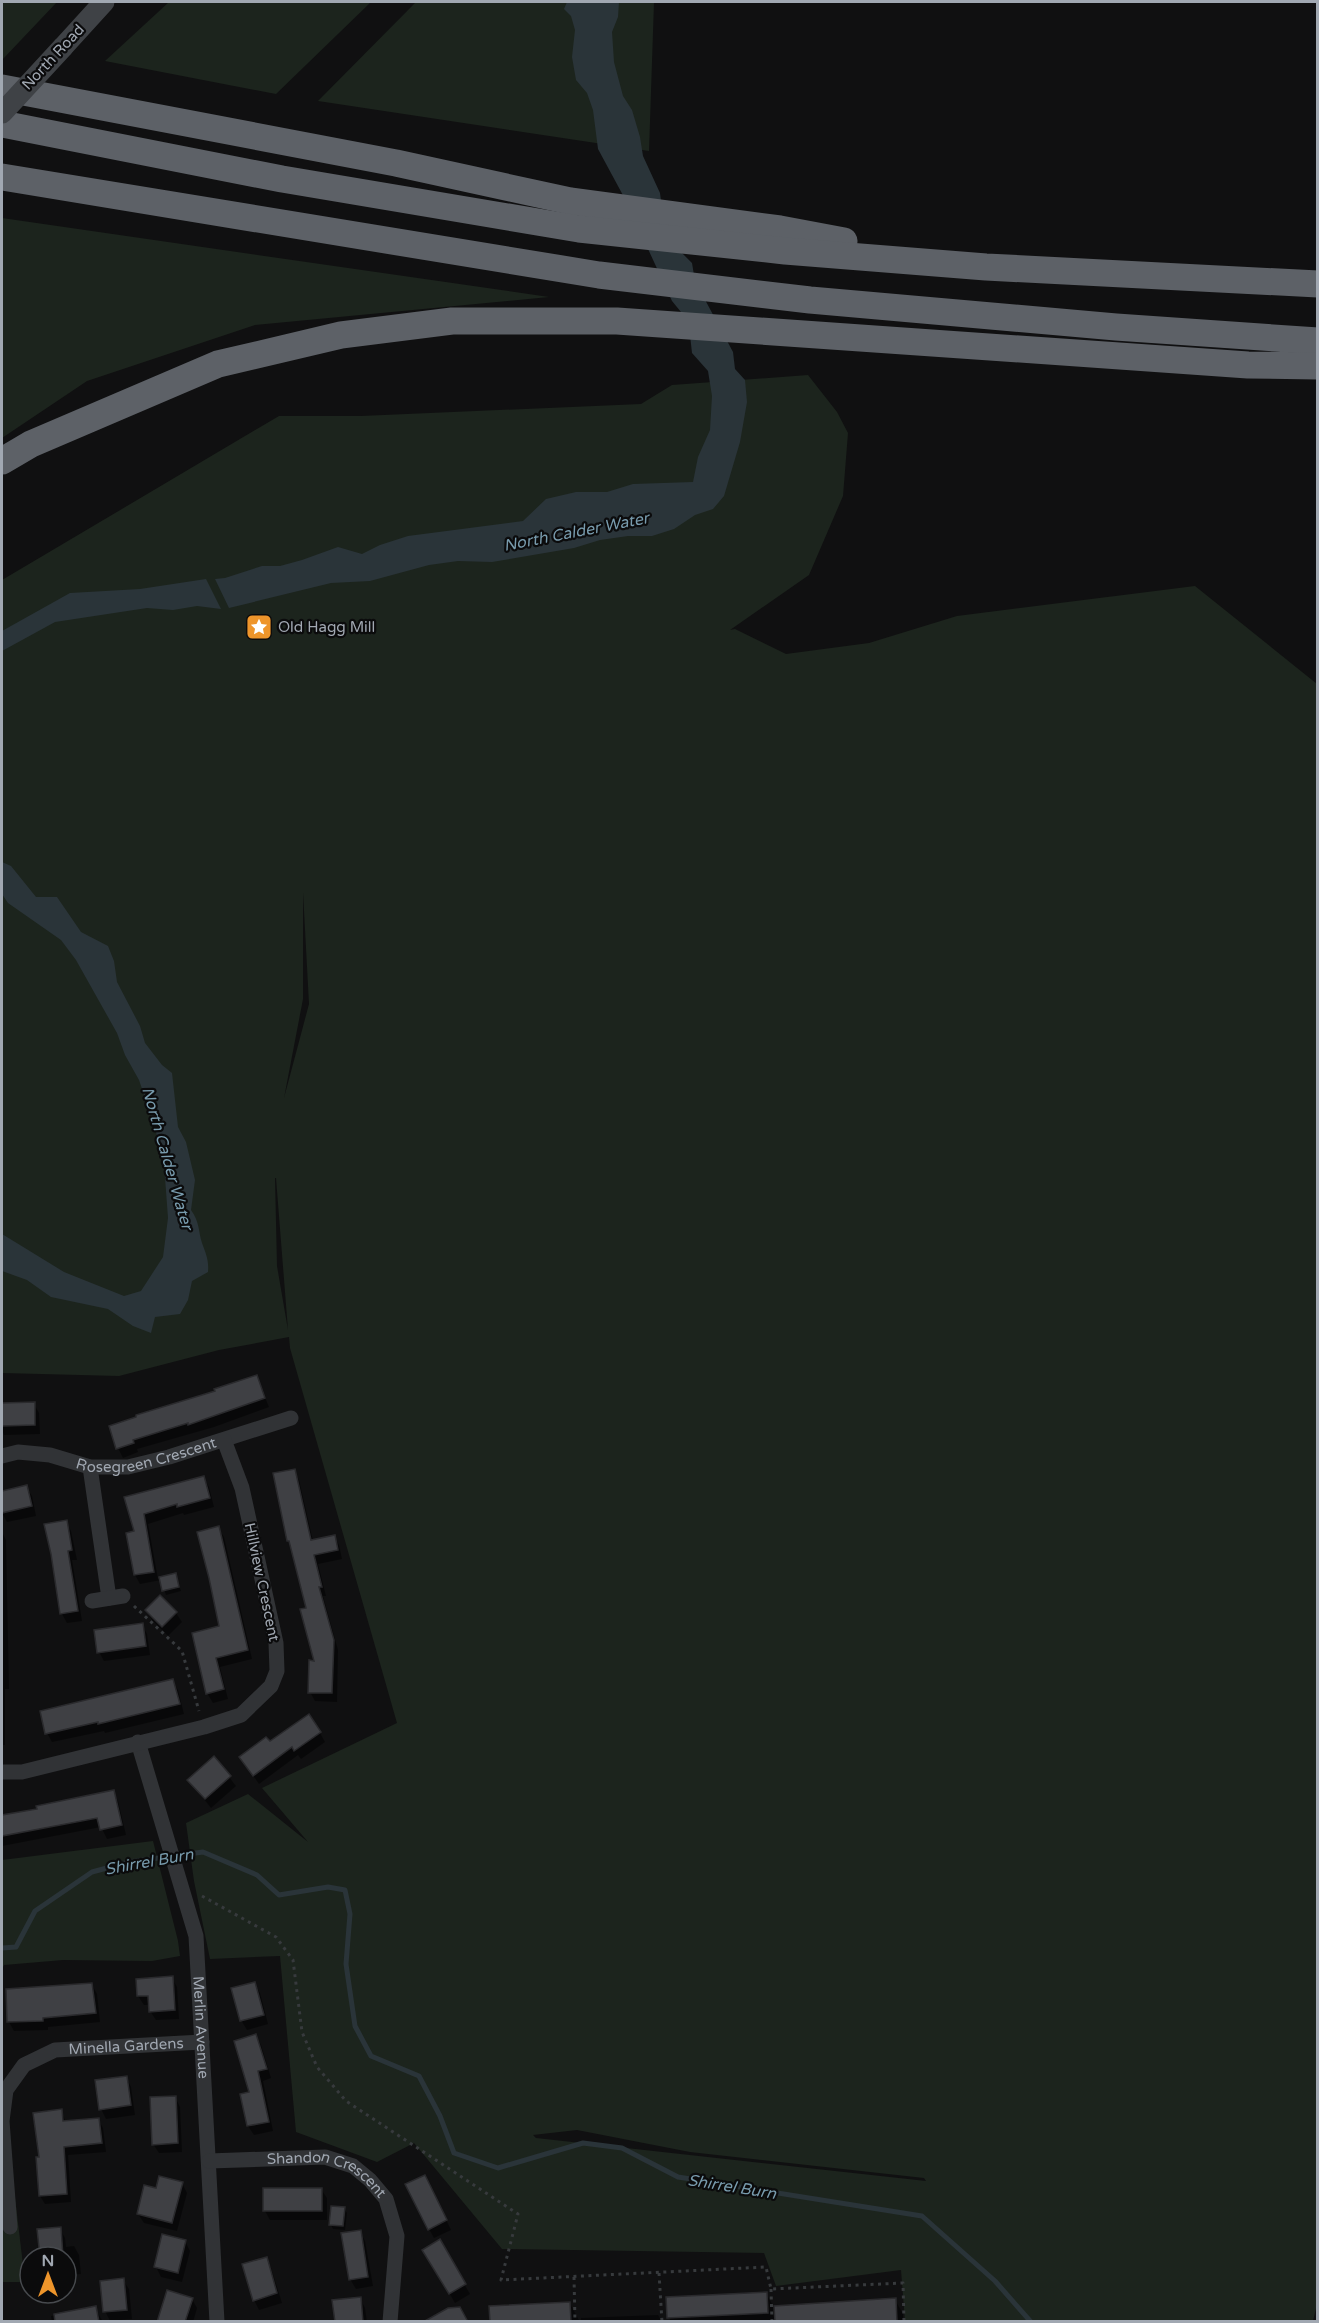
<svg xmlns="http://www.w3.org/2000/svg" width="1319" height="2323" font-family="'Varela Round',sans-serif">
<rect width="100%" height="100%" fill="#101011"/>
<g fill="#1c241d" fill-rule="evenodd">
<path d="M2 2H57L2 60Z"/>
<path d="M169 2H371L276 94 105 61Z"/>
<path d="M416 2H654L649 151 318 101Z"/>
<path d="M2 218 549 297 255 325 87 381 2 438Z"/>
<path d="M808 375 837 412 848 433 843 496 809 575 730 630 735 629 786 654 869 643 957 616 1195 586 1317 684 1318 2300 1313 2321H905L901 2270 776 2286 764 2253 502 2249 414 2143 377 2162 296 2132 280 1956 210 1959 194 1881 186 1823 248 1794 308 1842 262 1788 397 1723 290 1348 289 1337 219 1350 119 1376 2 1373V580L279 416H361L641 404 672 385ZM303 892 309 1004 284 1098 303 999ZM275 1178H276L288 1330 277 1266ZM577 2130 690 2152 924 2178 926 2181 536 2138 533 2135Z"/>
<path d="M153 1841 178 1941 180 1956 152 1961 63 1960 4 1965 2 1969V1860Z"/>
<path d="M2 2088 25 2282H2Z"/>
</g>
<g fill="#2a3439">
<path d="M567 2H619L618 17 612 32 614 62 623 96 632 110 640 137 643 156 660 193 662 208 679 250 692 263 695 281 733 352 735 369 745 380 747 402 740 442 724 496 713 509 695 515 674 529 652 536H628L600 540 574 548 492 562 458 561 429 565 370 581 331 583 229 608 215 579 225 578 262 566H280L302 560 338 547 362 554 380 545 408 536 523 521 546 499 576 492H607L633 484 693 482 698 457 710 430 712 396 708 371 692 353 690 335 681 312 672 301 625 199 598 149 593 110 587 93 576 80 572 57 575 30 571 16 564 9Z"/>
<path d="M206 579 221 609 197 606 173 610 147 608 55 622 2 651V631L70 593 140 589Z"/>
<path d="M2 862 11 866 36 897H57L81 932 108 946 114 961 117 982 140 1026 145 1043 162 1065 172 1073 178 1127 186 1142 195 1180 191 1210C200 1223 198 1230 202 1243 206 1254 209 1260 208 1272L192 1281 188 1300 180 1314 155 1317 151 1333 133 1326 108 1309 51 1297 27 1280 2 1271V1234L64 1272 124 1296 141 1291 163 1257 168 1218 164 1164 154 1124 139 1080 125 1055 117 1033 76 960 61 940 8 903 2 894Z"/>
</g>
<g fill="#0007">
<path d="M256 1376 269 1407 214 1427 137 1449 138 1452 123 1458 118 1448 217 1392Z"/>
<path d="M34 1404 39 1413 40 1434 4 1435 2 1430V1405Z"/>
<path d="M294 1471 299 1480 313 1541 334 1536 339 1545 342 1559 318 1564 326 1596H323L338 1650 337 1702 315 1701 310 1692 316 1662 308 1609 292 1547 288 1541Z"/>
<path d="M203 1477 209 1487 214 1507 184 1515 183 1513 148 1524 158 1579 175 1575 181 1591 166 1595 161 1580 140 1584 135 1575 136 1532 126 1499Z"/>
<path d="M26 1487 32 1496 36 1516 7 1522 2 1513V1493Z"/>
<path d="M66 1522 71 1531 77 1560H72L82 1621 67 1623 62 1614 53 1554Z"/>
<path d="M218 1528 224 1537 252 1659 220 1667 228 1699 213 1703 207 1693 221 1627Z"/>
<path d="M2 1532 6 1540 9 1689H5V1745H2Z"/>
<path d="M146 1611 176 1613 182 1622 168 1636 152 1620Z"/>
<path d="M142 1625 147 1634 150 1655 104 1661 99 1652Z"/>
<path d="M172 1680 178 1690 184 1714 105 1733 104 1731 52 1742 47 1733Z"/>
<path d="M320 1733 325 1742 301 1759 298 1755 259 1784 241 1758 269 1743Z"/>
<path d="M214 1758 236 1786 211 1808 189 1780Z"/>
<path d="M113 1791 118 1801 126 1835 107 1839 101 1827 2 1846V1817L39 1810Z"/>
<path d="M172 1978 177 1987 179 2019 156 2020 150 2011V2005H144L138 1996Z"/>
<path d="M254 1983 260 1993 268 2024 247 2030 241 2020Z"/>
<path d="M92 1985 97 1994 100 2022 48 2027V2030L14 2031 9 2022Z"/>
<path d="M256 2036 261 2045 271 2078 263 2081 273 2131 254 2135 248 2126 242 2095 251 2094Z"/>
<path d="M126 2077 131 2087 135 2115 106 2119 101 2109Z"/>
<path d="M175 2097 180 2107 182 2152 159 2153 153 2144Z"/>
<path d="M61 2111 66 2122 98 2119 103 2128 106 2152 68 2155 71 2202 45 2204 40 2196V2158Z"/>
<path d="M182 2183 187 2193 177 2231 144 2223 138 2214 157 2190Z"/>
<path d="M430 2186 451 2230 434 2238 429 2229Z"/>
<path d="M321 2189 327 2198V2220H270L265 2211Z"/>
<path d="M344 2208 347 2213 345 2230 333 2229 331 2225Z"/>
<path d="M60 2229 65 2238 66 2247 74 2246 79 2255 81 2274 66 2275V2257H41Z"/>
<path d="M360 2232 365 2241 373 2286 356 2289 350 2279Z"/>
<path d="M185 2241 190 2251 182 2282 161 2277 156 2267Z"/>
<path d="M439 2241 470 2294 455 2303 424 2250Z"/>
<path d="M266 2259 271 2268 282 2303 259 2310 254 2300Z"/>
<path d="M123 2280 129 2289 132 2319 110 2321 105 2311Z"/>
<path d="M766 2294 774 2307 895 2300 903 2314V2322H671L669 2318Z"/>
<path d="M360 2298 365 2308 367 2322H336Z"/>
<path d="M192 2299 197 2308 193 2322H159Z"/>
<path d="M570 2304 580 2322H492Z"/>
<path d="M95 2308 103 2322H52L51 2316Z"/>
<path d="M658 2315 662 2322H581V2318Z"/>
</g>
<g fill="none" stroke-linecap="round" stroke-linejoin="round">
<path stroke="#2a3439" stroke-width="5" d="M2 1948 16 1947 35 1911 92 1872 129 1862 203 1852 257 1875 279 1895 328 1887 345 1890 350 1914 346 1964 355 2026 371 2056 419 2076 440 2116 454 2153 498 2168 583 2143 622 2148 678 2177 922 2216 995 2281 1031 2322"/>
</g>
<g fill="#3f4044" stroke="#2a2a2d" stroke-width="1.5">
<path d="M257 1375 265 1398 188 1425V1423L133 1440 134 1443 116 1449 109 1426 136 1417V1415L215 1391 214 1389Z"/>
<path d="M35 1402V1425L2 1426V1403Z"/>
<path d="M295 1469 311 1540 335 1535 338 1550 314 1555 322 1587H319L334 1640 332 1693H308L309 1660 314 1661 300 1609 306 1608 289 1541H287L273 1473Z"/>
<path d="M204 1476 210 1498 177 1507V1504L144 1514 154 1572 134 1575 126 1533 134 1531 124 1497Z"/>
<path d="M27 1485 32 1506 2 1513V1491Z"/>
<path d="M67 1520 72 1550 68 1551 78 1611 60 1614 51 1554 44 1524Z"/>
<path d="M219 1526 248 1650 216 1658 224 1689 206 1694 192 1633 219 1626 209 1578 197 1532Z"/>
<path d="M176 1573 179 1587 162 1591 159 1577Z"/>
<path d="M160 1595 177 1612 162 1627 145 1610Z"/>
<path d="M143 1623 146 1646 97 1653 94 1630Z"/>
<path d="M173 1679 180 1704 98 1724V1722L45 1734 40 1711Z"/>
<path d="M309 1714 321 1732 294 1751 292 1747 253 1776 239 1757 266 1737 270 1741Z"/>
<path d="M214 1756 231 1776 205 1799 187 1780Z"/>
<path d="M114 1790 122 1825 100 1830 97 1818 2 1836V1815L37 1809 36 1806Z"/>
<path d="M173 1976 175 2010 149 2012 148 1996H137L136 1979Z"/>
<path d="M255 1982 264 2015 240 2021 231 1988Z"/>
<path d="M92 1983 96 2013 43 2018V2021L7 2022 6 1989Z"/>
<path d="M256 2034 267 2069 258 2071 269 2122 247 2126 240 2094 249 2092 234 2041Z"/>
<path d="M127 2076 131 2105 99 2110 95 2080Z"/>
<path d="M176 2096 178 2143 152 2145 150 2097Z"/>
<path d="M62 2109 63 2121 99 2118 102 2143 64 2147 67 2194 39 2196 36 2157H39L33 2113Z"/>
<path d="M425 2175 447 2220 428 2230 405 2184Z"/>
<path d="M159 2176 183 2182 172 2223 137 2214 144 2185 156 2188Z"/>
<rect x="263" y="2188" width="59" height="23"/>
<path d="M331 2206 345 2207 343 2226 329 2225Z"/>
<path d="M61 2227 63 2257H40L37 2229Z"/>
<path d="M361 2230 368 2277 349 2280 341 2233Z"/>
<path d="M162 2234 186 2240 178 2273 154 2267Z"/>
<path d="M440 2239 466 2284 449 2294 422 2250Z"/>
<path d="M267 2257 277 2293 253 2301 242 2264Z"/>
<path d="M124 2278 127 2310 103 2312 100 2281Z"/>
<path d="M167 2290 193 2298 185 2322H157Z"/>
<path d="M767 2292 768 2313 667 2318 666 2297Z"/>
<path d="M361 2297 363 2322H335L332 2300Z"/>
<path d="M896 2298 897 2322H775L774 2306Z"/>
<path d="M570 2302 571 2322H490L489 2306Z"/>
<path d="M96 2306 99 2322H55L54 2314Z"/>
<path d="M460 2307 468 2322H423L448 2308Z"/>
</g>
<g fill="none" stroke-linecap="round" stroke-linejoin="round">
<g stroke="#373a3d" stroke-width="3" stroke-dasharray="3 4.5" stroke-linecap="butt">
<path d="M134 1606 182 1651 199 1711"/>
<path d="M202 1896 276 1937 293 1960 302 2032 317 2067 346 2101 518 2214 501 2280 766 2267 771 2289 903 2283 904 2322"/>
<path d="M659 2273 662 2322"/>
<path d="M574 2277 575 2322"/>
<path d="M771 2289 772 2322"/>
</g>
<g stroke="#313336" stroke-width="15">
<path id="s1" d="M2 1456 18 1452 50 1455 90 1467H128L169 1457 291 1418"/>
<path d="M90 1467 109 1598"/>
<path d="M92 1601 123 1596"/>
<path id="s2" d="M138 1742 196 1936 217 2322"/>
<path d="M2 1772H22L204 1727 241 1715 271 1686 277 1671 276 1643 242 1488 224 1440"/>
<path id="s3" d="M209 2161 325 2157 353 2166 370 2180 386 2199 397 2236 390 2322"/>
<path id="s4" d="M10 2227 2 2121 6 2090 24 2065 55 2050 202 2042"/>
</g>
<path stroke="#3f4246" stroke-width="21" d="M63 47 104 2"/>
<g stroke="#5d6167" stroke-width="27">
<path d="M2 88 396 163 570 201 780 229 844 241"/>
<path d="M2 124 282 179 579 229 785 251 986 267 1318 284"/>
<path d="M2 177 599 275 810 300 1116 327 1318 341"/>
<path d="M2 461 31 444 218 364 341 335 452 321H617L1248 365 1318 366"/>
</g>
<path stroke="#3f4246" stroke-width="21" d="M2 113 63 47"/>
</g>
<defs>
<symbol id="sight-square" viewBox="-11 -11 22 22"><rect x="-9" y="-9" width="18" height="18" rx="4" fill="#ee952b" stroke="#0b0b0c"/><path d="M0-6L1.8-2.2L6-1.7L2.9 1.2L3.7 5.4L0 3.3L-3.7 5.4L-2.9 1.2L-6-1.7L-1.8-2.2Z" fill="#fff"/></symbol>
</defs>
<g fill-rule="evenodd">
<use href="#sight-square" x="244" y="612" width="30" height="30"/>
</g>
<g text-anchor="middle" stroke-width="4.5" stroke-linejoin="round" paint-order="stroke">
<g font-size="15" fill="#a1a8b2" stroke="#0b0b0c">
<text transform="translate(53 57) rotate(-47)" y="5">North Road</text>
<text dy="5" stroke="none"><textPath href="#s1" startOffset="148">Rosegreen Crescent</textPath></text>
<text transform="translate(262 1582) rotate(78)" y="5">Hillview Crescent</text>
<text dy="5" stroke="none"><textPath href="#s2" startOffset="294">Merlin Avenue</textPath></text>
<text dy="5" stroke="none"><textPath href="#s4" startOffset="274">Minella Gardens</textPath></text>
<text dy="5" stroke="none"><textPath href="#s3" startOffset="123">Shandon Crescent</textPath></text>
</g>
<g font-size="15" fill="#a1a8b2" stroke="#0b0b0c" text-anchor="start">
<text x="278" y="632">Old Hagg Mill</text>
</g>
<g font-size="16" font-style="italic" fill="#789bad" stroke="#0b0b0c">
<text transform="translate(576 531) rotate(-11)" y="6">North Calder Water</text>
<text transform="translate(168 1158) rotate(74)" y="6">North Calder Water</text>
<text transform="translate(149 1861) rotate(-10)" y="6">Shirrel Burn</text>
<text transform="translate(732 2186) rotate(9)" y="6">Shirrel Burn</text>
</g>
</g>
<rect width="1319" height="2323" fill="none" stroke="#a1a8b2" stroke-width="6"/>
<g transform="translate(48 2275)"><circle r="28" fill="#0b0b0c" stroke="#474a4e" stroke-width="1.5"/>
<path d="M0-4.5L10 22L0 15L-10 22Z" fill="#ee952b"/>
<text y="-9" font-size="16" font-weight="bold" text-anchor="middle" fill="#a1a8b2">N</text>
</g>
</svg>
